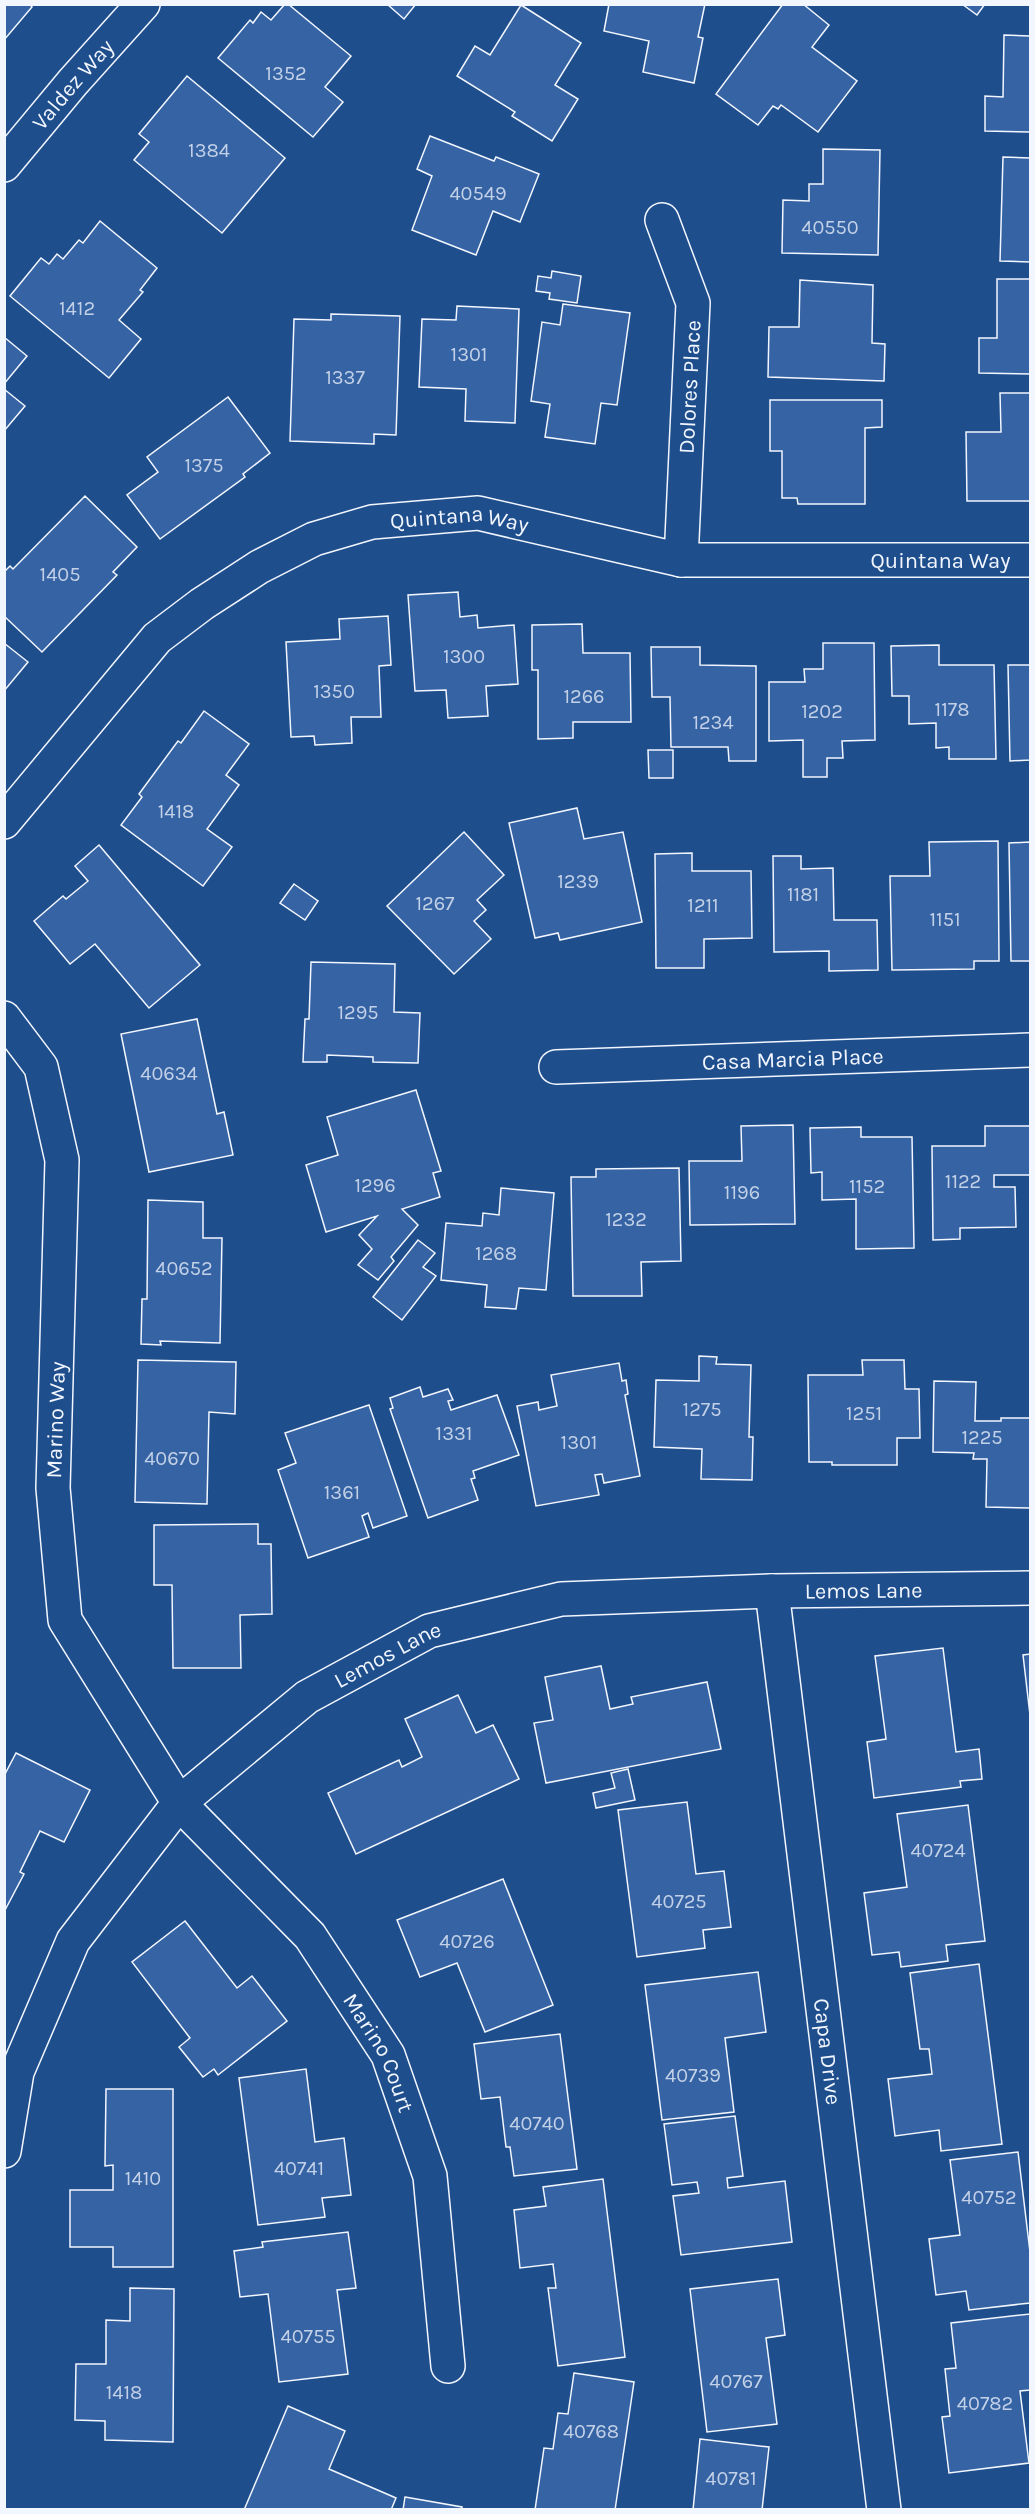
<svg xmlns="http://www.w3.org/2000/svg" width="1035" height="2514" font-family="Karla,sans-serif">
<rect width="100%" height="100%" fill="#1f4e8c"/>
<g fill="#3563a3" stroke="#f2f6ff" stroke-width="1.5">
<path d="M4 4H30L32 7 4 40Z"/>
<path d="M285 4H288L351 56 325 87 343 102 313 137 218 58 250 20 253 23 261 12 271 20Z"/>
<path d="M387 4H416L404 19Z"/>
<path d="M609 4H705L698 37 703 38 694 83 643 72 649 41 604 31Z"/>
<path d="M783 4H803L829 25 812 47 857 81 818 132 781 105 778 109 773 106 758 125 716 94Z"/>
<path d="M962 4H985L977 15Z"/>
<path d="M521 5 581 43 555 85 578 99 552 141 512 116 515 112 457 76 475 46 490 55Z"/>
<path d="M1004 35 1030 36V132L985 131V96L1003 97Z"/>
<path d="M187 76 285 158 222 233 134 160 149 142 139 134Z"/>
<path d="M430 136 494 161 496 157 539 174 520 222 493 211 476 255 412 230 432 176 417 169Z"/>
<path d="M823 149 880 150 878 255 782 253 783 200 809 201V184H823Z"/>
<path d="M1003 157 1030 158V262L1000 261Z"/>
<path d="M100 221 157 268 140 290 143 292 119 320 141 339 109 378 10 296 41 258 49 264 57 254 63 259 79 240 83 243Z"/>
<path d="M552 271 581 276 577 303 549 299 550 293 536 291 538 276 551 278Z"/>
<path d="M997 279H1030V374L979 373V338H997Z"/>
<path d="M800 280 873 285 872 343 885 344 884 381 768 377 769 327H799Z"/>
<path d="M563 304 630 313 617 405 601 403 595 444 545 437 550 404 531 401 542 322 560 325Z"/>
<path d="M457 306 519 309 515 423 465 421 466 389 419 387 422 319 456 320Z"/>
<path d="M331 314 400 316 396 435 374 434V444L290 441 294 319 331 320Z"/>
<path d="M4 337 27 356 4 384Z"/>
<path d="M4 389 25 406 4 431Z"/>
<path d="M1000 393H1030V501H967L966 432H1001Z"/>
<path d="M228 397 270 453 243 474 245 477 160 539 127 495 158 472 147 457Z"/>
<path d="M770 400H882V427L865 428V504H798L797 498H782V451H770Z"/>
<path d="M85 496 137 547 113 572 117 575 42 652 4 616V572L10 566 13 569Z"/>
<path d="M458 592 460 617 477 615 478 628 514 625 518 684 486 686 488 716 448 718 446 690 415 691 408 595Z"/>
<path d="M388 616 391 665 379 666 381 717H351L352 743 315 745 314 736 291 737 286 642 340 639 339 619Z"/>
<path d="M582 624 583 653H630L631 722H573V738L538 739V670H532V625Z"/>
<path d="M4 643 28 662 4 691Z"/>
<path d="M823 643H874L875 740 842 741 843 758H827V777H803V740L769 741V682H805L804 669H823Z"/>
<path d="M939 645V665H994L996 759H949V747L936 748V723L909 724V696H892L891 646Z"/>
<path d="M651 647H700V665L756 666V761H729L728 747H671L670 697H652Z"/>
<path d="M1008 665H1030V760L1010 761Z"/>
<path d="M204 711 249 744 226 775 239 785 207 829 232 847 203 886 121 825 142 797 139 794 178 741 181 743Z"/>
<path d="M648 750H673V778H649Z"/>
<path d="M577 808 584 839 623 832 642 922 560 940 558 933 535 938 509 823Z"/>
<path d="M464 832 504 875 477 900 486 910 474 921 491 939 454 974 387 906Z"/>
<path d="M998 841 999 961H974V969L892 970 890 876H930L929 842Z"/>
<path d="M1030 842V961H1011L1009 843Z"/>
<path d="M99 845 200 965 149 1008 95 944 70 964 34 921 63 896 66 899 88 881 75 866Z"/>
<path d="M692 853V871H751L752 938 704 939V968H656L655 854Z"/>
<path d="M773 856H801V869L833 868 834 920H877L878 970 829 971V951L774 952Z"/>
<path d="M294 884 318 901 305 920 280 903Z"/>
<path d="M311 962 395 964 394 1012 420 1013 418 1063 373 1062V1057L327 1055V1062H303L305 1019H309Z"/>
<path d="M197 1019 217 1114 224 1112 233 1155 149 1172 121 1034Z"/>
<path d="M416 1090 441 1171 433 1173 440 1197 402 1209 418 1225 391 1257 394 1261 378 1280 358 1265 372 1249 359 1235 377 1216 326 1232 306 1165 338 1155 327 1117Z"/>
<path d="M793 1125 795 1224 690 1225 689 1161H742L741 1126Z"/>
<path d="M985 1126H1030V1175H994V1187H1015L1016 1227 960 1228V1239L933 1240 932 1146H985Z"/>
<path d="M861 1127V1137H912L914 1248 856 1249V1199L822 1200V1172L811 1173 810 1128Z"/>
<path d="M679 1168 681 1261 641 1262 642 1296H573L571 1177H596V1169Z"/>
<path d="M501 1188 554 1193 546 1290 519 1288 516 1309 485 1307 487 1285 441 1280 446 1223 482 1226 483 1213 499 1215Z"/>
<path d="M148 1200 203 1202V1238H222L220 1343 160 1341 161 1345 141 1344 142 1299H147Z"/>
<path d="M418 1240 435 1253 423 1267 436 1276 402 1320 373 1297Z"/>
<path d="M699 1356 717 1357 716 1364 751 1365 749 1437H753L752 1480 701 1479 702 1449 654 1447 656 1380 699 1381Z"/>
<path d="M138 1360 236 1362 235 1414 209 1412 207 1504 135 1502Z"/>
<path d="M862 1360H904L905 1389H919L920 1438H897V1465H832V1462H809L808 1375H863Z"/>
<path d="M619 1363 622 1381 626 1380 628 1394 625 1395 640 1476 604 1483 602 1474 595 1475 599 1495 536 1506 517 1406 538 1402 539 1410 557 1406 551 1375Z"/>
<path d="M934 1381 976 1382 975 1421H1001V1418H1030V1508L986 1507 987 1459H973L974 1453 933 1452Z"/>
<path d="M420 1387 423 1397 448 1389 453 1400 448 1401 451 1410 497 1395 519 1455 473 1471 475 1478 471 1479 478 1500 428 1518 390 1409 393 1408 390 1398Z"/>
<path d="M369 1405 407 1516 373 1528 368 1513 362 1516 369 1537 308 1558 278 1470 296 1463 285 1433Z"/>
<path d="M258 1524V1544H271L272 1614 240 1615 241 1668H173L172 1585H154V1525Z"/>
<path d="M943 1648 956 1752 979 1749 982 1779 960 1781 961 1787 874 1798 867 1742 886 1739 875 1656Z"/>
<path d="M1030 1654V1715L1023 1655Z"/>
<path d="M601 1666 610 1709 633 1704 631 1697 707 1682 721 1749 546 1783 534 1723 553 1720 545 1677Z"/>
<path d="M458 1695 476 1733 493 1725 519 1779 356 1854 328 1793 399 1760 402 1767 422 1757 405 1719Z"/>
<path d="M16 1753 90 1790 64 1842 40 1831 20 1872 24 1874 4 1912V1776Z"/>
<path d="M628 1769 635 1800 596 1808 593 1793 615 1788 611 1773Z"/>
<path d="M687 1802 696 1874 724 1871 731 1927 703 1930 705 1948 637 1957 618 1810Z"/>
<path d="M968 1805 985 1941 946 1945 948 1961 901 1967 899 1952 872 1955 864 1893 907 1887 897 1814Z"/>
<path d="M503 1879 553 2005 485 2032 457 1963 420 1977 397 1920Z"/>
<path d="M185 1921 237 1988 252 1976 287 2021 218 2075 214 2069 203 2077 179 2047 190 2038 132 1962Z"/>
<path d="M979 1964 1002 2144 941 2151 939 2130 895 2136 888 2079 932 2074 929 2049H920L910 1973Z"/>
<path d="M758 1972 766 2032 725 2038 734 2112 662 2120 645 1985Z"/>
<path d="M560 2034 577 2169 514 2176 510 2147H506L500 2097 481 2099 474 2044Z"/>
<path d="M306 2069 315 2142 344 2138 351 2195 322 2198 325 2217 258 2225 239 2078Z"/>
<path d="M106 2089H173V2267H113V2247H70V2190H113V2165L105 2166Z"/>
<path d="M735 2116 743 2176 727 2178 728 2188 785 2181 792 2242 681 2255 673 2196 699 2193 697 2182 672 2185 664 2124Z"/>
<path d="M1018 2152 1030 2252V2303L969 2310 966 2291 936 2295 929 2239 960 2235 950 2160Z"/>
<path d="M603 2179 625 2357 558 2366 548 2288H556L553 2264 520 2268 514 2210 546 2206 543 2187Z"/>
<path d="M348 2232 356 2288 337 2290 348 2374 279 2382 268 2294 240 2297 234 2251 263 2247 262 2242Z"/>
<path d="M778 2279 785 2335 766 2338 777 2424 707 2432 690 2289Z"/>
<path d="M130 2288 174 2289 173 2442 105 2440V2421L75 2420 76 2364H106V2320L130 2321Z"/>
<path d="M1030 2314V2390L1020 2391 1029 2463 949 2473 942 2417 950 2416 945 2369 956 2368 951 2323Z"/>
<path d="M574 2373 634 2382 615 2510H535L544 2448 553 2449 558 2413 568 2414Z"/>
<path d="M288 2406 345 2431 329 2469 396 2498 391 2510H244Z"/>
<path d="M700 2439 769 2447 762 2510H693Z"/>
<path d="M405 2497 462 2507V2510H403Z"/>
</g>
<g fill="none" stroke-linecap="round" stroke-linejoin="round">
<defs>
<g id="minor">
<path id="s1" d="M4 165 73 82 143 4"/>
<path d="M662 220 693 303 681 560"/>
<path id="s2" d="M4 822 157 638 202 604 259 567 314 539 372 522 478 513 681 560H1030"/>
<path id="s3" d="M4 1018 41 1067 62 1160 53 1488 65 1620 179 1803 310 1936 388 2055 430 2176 448 2366"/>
<path id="s4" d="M556 1067 1030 1050"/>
<path id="s5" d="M772 1591 884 2510"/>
<path id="s6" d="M4 2151 17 2072 73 1941 179 1803 307 1697 429 1631 561 1599 772 1591 1030 1588"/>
</g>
</defs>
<use href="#minor" stroke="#f2f6ff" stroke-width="36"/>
<use href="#minor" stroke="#1f4e8c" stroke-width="33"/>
</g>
<g text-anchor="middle" stroke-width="4.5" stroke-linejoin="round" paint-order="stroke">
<g font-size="20" fill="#c3d1e8">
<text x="286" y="80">1352</text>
<text x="209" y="157">1384</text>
<text x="478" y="200">40549</text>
<text x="830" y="234">40550</text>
<text x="77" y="315">1412</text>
<text x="469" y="361">1301</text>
<text x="345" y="384">1337</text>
<text x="204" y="472">1375</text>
<text x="60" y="581">1405</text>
<text x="464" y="663">1300</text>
<text x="334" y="698">1350</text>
<text x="584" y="703">1266</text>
<text x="952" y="716">1178</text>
<text x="822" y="718">1202</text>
<text x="713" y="729">1234</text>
<text x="176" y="818">1418</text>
<text x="578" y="888">1239</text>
<text x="803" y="901">1181</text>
<text x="435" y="910">1267</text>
<text x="703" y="912">1211</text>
<text x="945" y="926">1151</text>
<text x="358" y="1019">1295</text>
<text x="169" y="1080">40634</text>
<text x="963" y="1188">1122</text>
<text x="375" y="1192">1296</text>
<text x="867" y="1193">1152</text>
<text x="742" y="1199">1196</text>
<text x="626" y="1226">1232</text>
<text x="496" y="1260">1268</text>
<text x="184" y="1275">40652</text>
<text x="702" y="1416">1275</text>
<text x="864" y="1420">1251</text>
<text x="454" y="1440">1331</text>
<text x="982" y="1444">1225</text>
<text x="579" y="1449">1301</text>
<text x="172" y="1465">40670</text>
<text x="342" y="1499">1361</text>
<text x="938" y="1857">40724</text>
<text x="679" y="1908">40725</text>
<text x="467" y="1948">40726</text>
<text x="693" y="2082">40739</text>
<text x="537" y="2130">40740</text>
<text x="299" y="2175">40741</text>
<text x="143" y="2185">1410</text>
<text x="989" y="2204">40752</text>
<text x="308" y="2343">40755</text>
<text x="736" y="2388">40767</text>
<text x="124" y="2399">1418</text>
<text x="985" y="2410">40782</text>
<text x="591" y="2438">40768</text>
<text x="731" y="2485">40781</text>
</g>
<g font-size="22" fill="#f2f6ff" stroke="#1f4e8c">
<text dy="8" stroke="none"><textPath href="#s1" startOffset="106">Valdez Way</textPath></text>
<text transform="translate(689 387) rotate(-87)" y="8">Dolores Place</text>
<text dy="8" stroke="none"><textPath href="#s2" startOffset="574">Quintana Way</textPath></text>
<text dy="8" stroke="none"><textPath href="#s2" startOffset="1060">Quintana Way</textPath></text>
<text dy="8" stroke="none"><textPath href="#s4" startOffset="237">Casa Marcia Place</textPath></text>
<text transform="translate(55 1420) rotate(-88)" y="8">Marino Way</text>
<text dy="8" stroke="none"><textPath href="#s6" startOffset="1140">Lemos Lane</textPath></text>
<text dy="8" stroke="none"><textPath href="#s6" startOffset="654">Lemos Lane</textPath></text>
<text dy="8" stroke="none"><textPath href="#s5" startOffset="464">Capa Drive</textPath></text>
<text dy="8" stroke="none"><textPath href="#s3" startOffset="1156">Marino Court</textPath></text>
</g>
</g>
<rect width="1035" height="2514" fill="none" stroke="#f2f6ff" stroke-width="12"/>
</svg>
